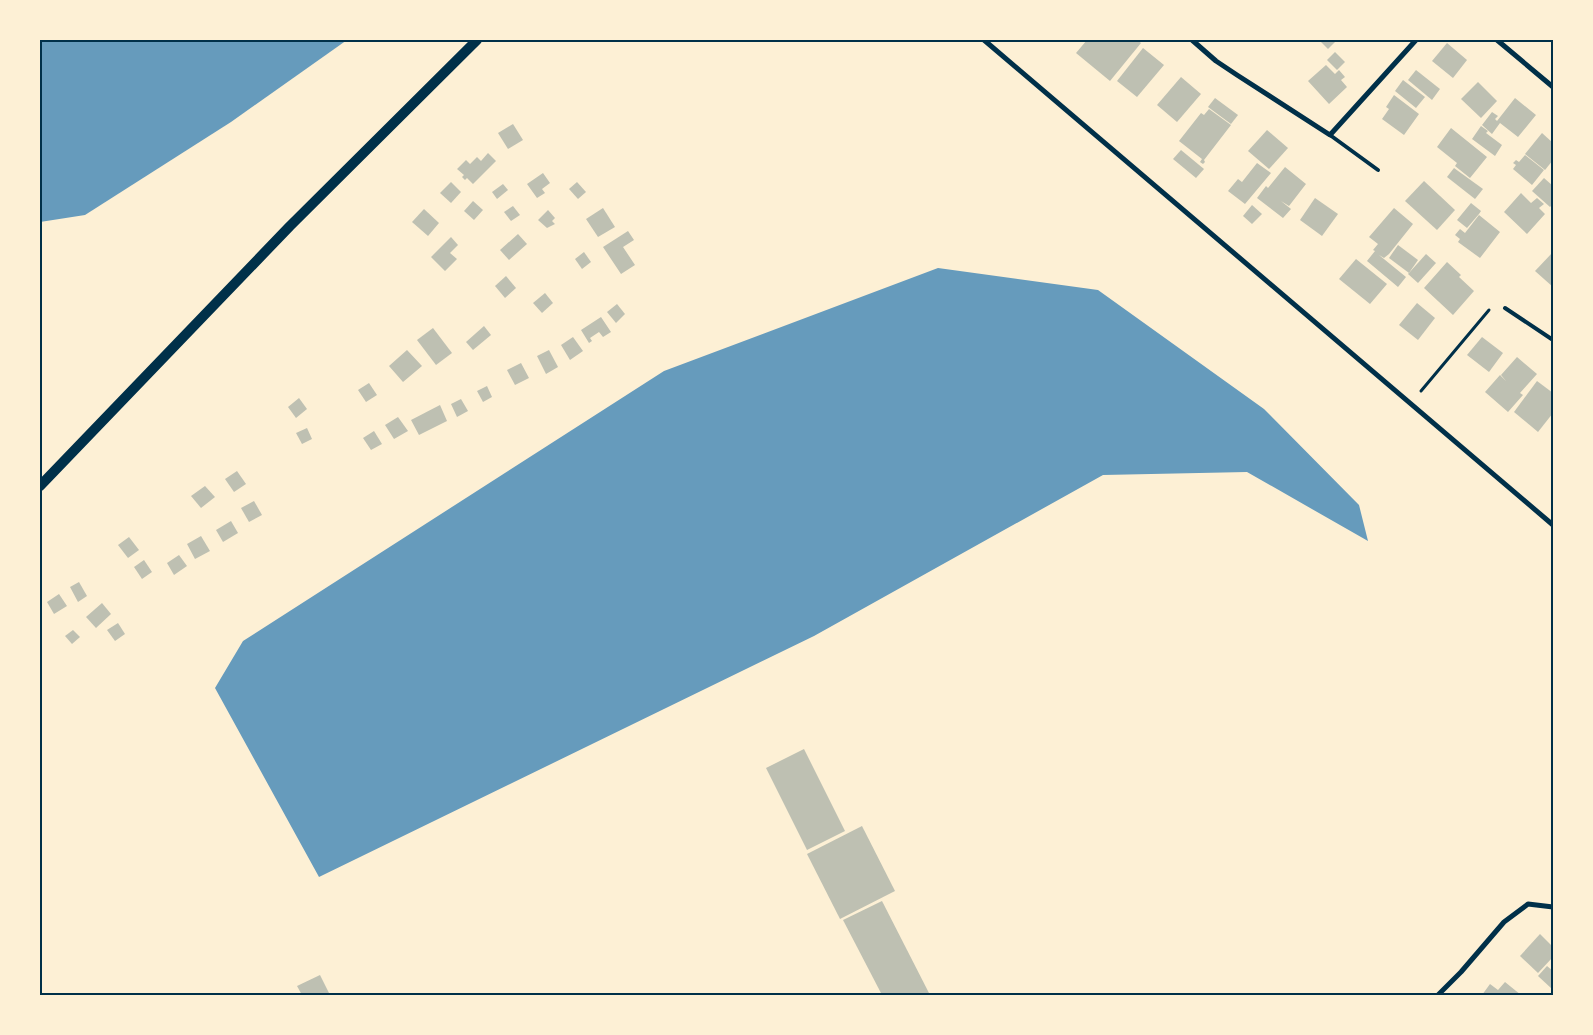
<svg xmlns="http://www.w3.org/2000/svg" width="1593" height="1035" font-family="'Zilla Slab',serif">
<rect width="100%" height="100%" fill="#fdf0d5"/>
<g fill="#669bbc">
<path d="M40 40H347L231 122 85 215 40 222Z"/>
<path d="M938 268 1098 290 1264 409 1359 505 1368 541 1247 472 1103 475 814 636 319 877 215 688 243 641 664 371Z"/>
</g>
<g fill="#bec0b2">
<path d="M1087 40H1137L1141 43 1110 81 1076 53Z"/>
<path d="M1319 40H1337L1328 49Z"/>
<path d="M1447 43 1467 60 1453 78 1432 61Z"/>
<path d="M1143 48 1164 65 1137 97 1117 81Z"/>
<path d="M1335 52 1345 62 1337 70 1327 60Z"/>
<path d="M1326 65 1335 74 1339 70 1345 77 1341 80 1347 87 1329 104 1308 81Z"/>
<path d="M1416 70 1440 89 1432 100 1408 80Z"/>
<path d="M1181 77 1201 94 1177 122 1157 105Z"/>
<path d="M1403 80 1425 97 1416 108 1395 91Z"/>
<path d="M1478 82 1497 101 1481 118 1461 99Z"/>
<path d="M1394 95 1419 114 1404 135 1382 119 1389 109 1386 107Z"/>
<path d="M1215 98 1238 115 1231 124 1208 107Z"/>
<path d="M1515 98 1536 115 1518 137 1500 123 1492 134 1482 125 1492 112 1498 116 1495 119 1497 121Z"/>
<path d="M1209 109 1231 125 1204 160 1205 162 1203 164 1200 162 1202 159 1179 141 1201 113 1204 115Z"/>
<path d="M513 124 523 140 508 149 498 133Z"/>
<path d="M1481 126 1488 131 1486 133 1502 145 1495 156 1472 139Z"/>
<path d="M1451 128 1487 157 1470 178 1455 166 1457 163 1437 147Z"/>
<path d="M1267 130 1288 148 1269 169 1248 151Z"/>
<path d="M1542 133 1553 143V160L1545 170 1525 154Z"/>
<path d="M1181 150 1204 169 1196 178 1173 159Z"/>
<path d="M488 153 496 161 473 184 467 178 465 180 462 177 464 175 457 169 466 160 470 164 477 157 481 161Z"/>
<path d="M1525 155 1544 170 1532 185 1513 169 1516 165 1513 163 1516 160 1519 162Z"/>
<path d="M1257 163 1271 173 1245 204 1228 191 1238 179 1242 182Z"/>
<path d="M1285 167 1306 184 1289 206 1281 201 1291 209 1283 218 1257 198 1266 186 1268 188Z"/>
<path d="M1454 168 1483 189 1475 199 1447 177Z"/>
<path d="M543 173 550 183 542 189 545 193 537 198 527 184Z"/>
<path d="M1544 178 1553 186V204L1550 207 1532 191Z"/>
<path d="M1424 181 1455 210 1437 230 1405 201Z"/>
<path d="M451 182 461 192 451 203 440 193Z"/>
<path d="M577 182 586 192 578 199 569 189Z"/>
<path d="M503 184 508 190 497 199 492 192Z"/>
<path d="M1521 193 1531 203 1537 198 1544 204 1539 208 1545 214 1527 234 1504 212Z"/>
<path d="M1315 198 1338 214 1322 236 1300 220Z"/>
<path d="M473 201 483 210 474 220 464 211Z"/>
<path d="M1471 203 1481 211 1479 214 1476 212 1479 214 1467 228 1457 220Z"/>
<path d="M1252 205 1262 214 1252 224 1243 216Z"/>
<path d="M513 206 520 215 511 221 504 212Z"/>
<path d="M603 208 615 227 598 237 586 219Z"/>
<path d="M1394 208 1413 224 1389 254 1384 258 1379 255 1406 277 1398 287 1367 261 1375 251 1373 250 1378 244 1369 237Z"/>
<path d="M424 209 439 223 428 236 412 222Z"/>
<path d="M548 210 555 218 552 221 555 224 547 228 538 220Z"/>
<path d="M1479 215 1500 232 1480 258 1458 242 1460 239 1455 235 1460 229 1465 233Z"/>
<path d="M628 231 634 240 623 247 635 265 621 274 603 247Z"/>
<path d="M518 234 527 244 509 260 500 250Z"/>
<path d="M451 237 458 245 450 253 457 259 445 271 431 257Z"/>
<path d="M1398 245 1418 260 1409 273 1389 258Z"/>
<path d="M584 252 591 262 582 269 575 259Z"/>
<path d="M1553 252V287L1535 271Z"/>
<path d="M1426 254 1436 263 1418 283 1408 274Z"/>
<path d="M1356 259 1387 284 1370 304 1339 279Z"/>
<path d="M1447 262 1461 275 1459 277 1474 291 1453 315 1424 288Z"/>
<path d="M506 276 516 288 505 298 495 286Z"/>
<path d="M545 293 553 303 542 313 533 303Z"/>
<path d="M1417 303 1435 318 1418 340 1399 325Z"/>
<path d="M617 304 625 314 616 323 607 312Z"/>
<path d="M601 317 611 332 603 337 599 332 590 338 592 341 589 343 581 330Z"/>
<path d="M484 326 491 335 473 350 466 342Z"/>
<path d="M433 328 452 353 436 365 417 340Z"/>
<path d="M573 337 583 351 570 360 561 345Z"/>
<path d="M1482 337 1503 353 1489 372 1467 355Z"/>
<path d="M407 350 422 366 403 382 389 366Z"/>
<path d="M549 350 558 367 546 374 537 356Z"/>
<path d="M1517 357 1537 374 1520 393 1523 395 1508 412 1485 392 1500 375 1506 381 1501 375Z"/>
<path d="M521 363 529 378 515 385 507 370Z"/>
<path d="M1537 381 1553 393V413L1538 432 1514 412Z"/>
<path d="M369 383 377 395 366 402 358 390Z"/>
<path d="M487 386 492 397 483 402 477 391Z"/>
<path d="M299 398 307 409 296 418 288 407Z"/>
<path d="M461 399 468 411 457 417 451 404Z"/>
<path d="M440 405 447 421 419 435 411 420Z"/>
<path d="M398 417 408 431 394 439 385 425Z"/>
<path d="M307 428 312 439 302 444 296 433Z"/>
<path d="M374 431 382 444 371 450 363 438Z"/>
<path d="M237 471 246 484 234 492 225 479Z"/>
<path d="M205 486 215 497 201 508 191 496Z"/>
<path d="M254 501 262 515 249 522 241 508Z"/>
<path d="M231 521 238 533 223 542 216 530Z"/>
<path d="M201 536 210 551 195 559 187 544Z"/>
<path d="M129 537 139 550 128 558 118 545Z"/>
<path d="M179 555 187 566 174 575 167 563Z"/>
<path d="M144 560 152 572 142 579 134 567Z"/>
<path d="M79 582 87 596 78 602 70 587Z"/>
<path d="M59 594 67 606 54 614 47 602Z"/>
<path d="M102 603 111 614 96 628 86 617Z"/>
<path d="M118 623 125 634 115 641 107 630Z"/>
<path d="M73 630 80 637 72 644 65 636Z"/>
<path d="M804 749 845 831 807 850 766 768Z"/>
<path d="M862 826 895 891 840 919 807 854Z"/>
<path d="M882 901 930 995H882L843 920Z"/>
<path d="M1540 934 1553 947V957L1538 973 1520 956Z"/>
<path d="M1547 966 1553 971 1552 989 1538 976Z"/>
<path d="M320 975 330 995H302L297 986Z"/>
<path d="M1505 982 1521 995H1482L1490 984 1498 990Z"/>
</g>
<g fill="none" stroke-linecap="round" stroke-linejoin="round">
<path stroke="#003049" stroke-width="3" d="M1421 391 1489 310"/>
<g stroke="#003049" stroke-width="4">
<path d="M1330 135 1378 170"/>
<path d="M1505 308 1553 340"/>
</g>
<g stroke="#003049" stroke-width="5">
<path d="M984 40 1553 525"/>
<path d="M1192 40 1216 61 1237 75 1330 135 1416 40"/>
<path d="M1497 40 1553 87"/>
<path d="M1438 995 1461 972 1504 922 1528 904 1553 907"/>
</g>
<path stroke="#003049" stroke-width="10" d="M40 486 290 226 477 40"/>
</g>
<rect width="1593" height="1035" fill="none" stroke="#fdf0d5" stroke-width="82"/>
<rect x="41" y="41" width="1511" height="953" fill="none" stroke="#003049" stroke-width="2"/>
</svg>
